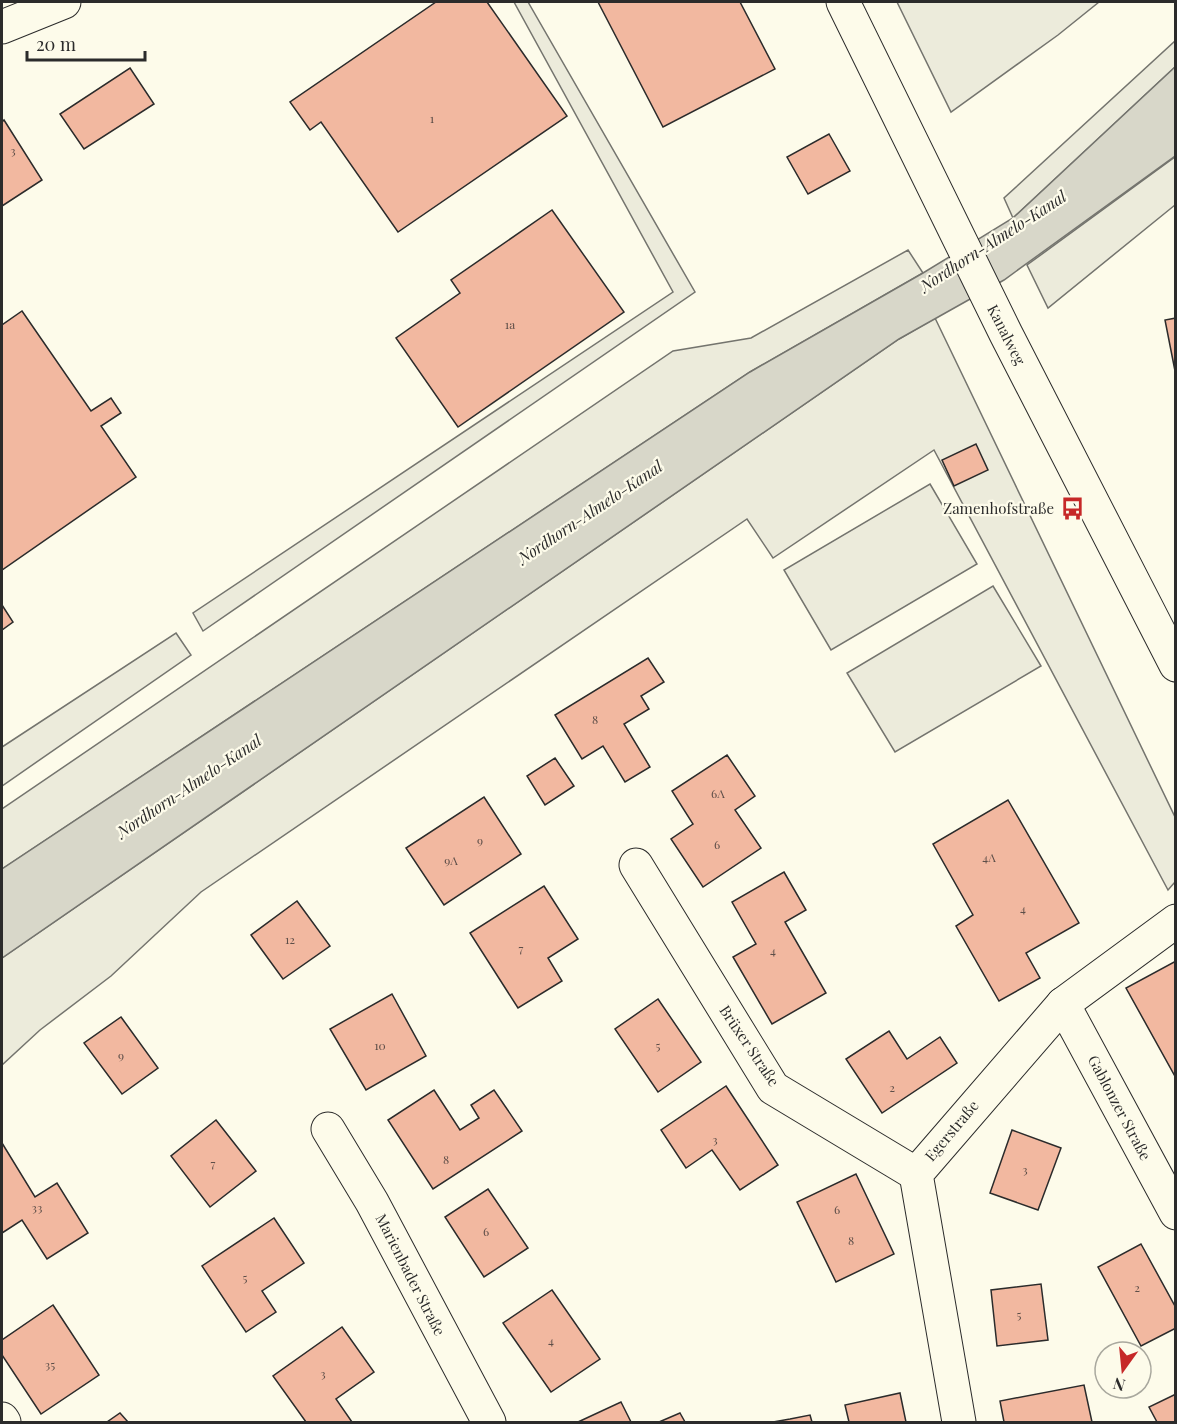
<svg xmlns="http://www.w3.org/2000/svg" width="1177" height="1424" font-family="'Playfair Display',serif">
<rect width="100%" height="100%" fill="#fdfbea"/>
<g fill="#ecebdb" stroke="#74746e" stroke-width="1.5">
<path d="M514 2H528L695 292 203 631 193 613 673 292Z"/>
<path d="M897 2H1099L1058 35 951 112Z"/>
<path d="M1175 41V67L1013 218 1004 198Z"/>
<path d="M1175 157V205L1048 308 1027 265Z"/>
<path d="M908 250 923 273 750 372 2 869V809L673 351 751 338Z"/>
<path d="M935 318 1175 817V882L1168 890 934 450 773 558 747 519 201 892 111 976 40 1030 2 1065V958L899 339Z"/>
<path d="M930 484 977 564 831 650 784 570Z"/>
<path d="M993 586 1041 666 895 752 847 673Z"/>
<path d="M176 633 191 655 2 786V747Z"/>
</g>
<path fill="#d8d7c9" stroke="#74746e" stroke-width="1.5" d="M1175 67V156L1004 280 899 339 2 958V869L750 372 923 273 1013 218Z"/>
<g fill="#f2b8a0" stroke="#2b2b2b" stroke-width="1.5">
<path d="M436 2H487L567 116 398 232 321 122 310 130 290 102Z"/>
<path d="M598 2H740L775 69 663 127Z"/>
<path d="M130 68 154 104 84 149 60 114Z"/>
<path d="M4 120 42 180 2 206V122Z"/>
<path d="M829 134 850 171 808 194 787 157Z"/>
<path d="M552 210 624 312 458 427 396 338 460 293 451 280Z"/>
<path d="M22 311 91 411 111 398 121 413 101 426 136 477 2 570V325Z"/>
<path d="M1176 318V376L1165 320Z"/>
<path d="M976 444 988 470 954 486 942 460Z"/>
<path d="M2 605 13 622 2 630Z"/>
<path d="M648 658 664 682 641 696 649 709 624 724 650 767 625 782 603 746 582 759 555 715Z"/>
<path d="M727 755 755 796 735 810 761 848 703 887 671 839 693 824 672 791Z"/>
<path d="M555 758 574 786 545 805 527 776Z"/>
<path d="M484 797 521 854 444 905 406 848Z"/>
<path d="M1008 800 1079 923 1026 953 1040 978 999 1001 956 926 973 915 933 844Z"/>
<path d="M784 872 806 910 785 922 826 993 772 1024 733 957 756 944 732 902Z"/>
<path d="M544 886 578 939 548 958 562 981 518 1008 470 933Z"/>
<path d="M297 901 330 946 283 979 251 935Z"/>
<path d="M1176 961V1078L1126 988Z"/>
<path d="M392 994 426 1056 366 1090 330 1029Z"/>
<path d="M658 999 701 1062 658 1092 615 1029Z"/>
<path d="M121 1017 158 1068 122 1094 84 1043Z"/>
<path d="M889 1031 907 1059 940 1037 957 1063 882 1113 846 1059Z"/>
<path d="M726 1086 778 1165 740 1190 712 1150 686 1168 661 1130Z"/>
<path d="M434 1090 460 1130 479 1118 471 1105 494 1090 522 1131 433 1189 388 1120Z"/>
<path d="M216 1120 256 1171 210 1207 171 1156Z"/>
<path d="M1012 1130 1061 1148 1038 1210 990 1193Z"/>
<path d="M2 1143 35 1197 57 1183 88 1233 47 1259 22 1220 2 1233Z"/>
<path d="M856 1174 894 1254 836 1282 797 1202Z"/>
<path d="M488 1189 528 1248 484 1277 445 1217Z"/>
<path d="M274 1218 304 1263 262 1291 276 1312 246 1332 202 1266Z"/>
<path d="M1141 1244 1176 1308V1328L1141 1346 1098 1267Z"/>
<path d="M1041 1284 1048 1340 997 1346 991 1290Z"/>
<path d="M552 1290 600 1359 551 1392 503 1323Z"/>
<path d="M53 1305 99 1375 41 1414 2 1355V1340Z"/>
<path d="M342 1327 374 1372 336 1399 352 1422H306L273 1376Z"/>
<path d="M1084 1385 1092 1422H1004L1000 1401Z"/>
<path d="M900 1393 906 1422H849L845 1405Z"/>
<path d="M1176 1394V1422H1157L1149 1407Z"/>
<path d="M621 1402 631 1422H578Z"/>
<path d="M120 1413 128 1422H107Z"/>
<path d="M680 1413 685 1422H659Z"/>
<path d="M810 1415 812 1422H773L790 1419Z"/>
</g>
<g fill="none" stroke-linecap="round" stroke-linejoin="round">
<defs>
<g id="minor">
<path d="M843 2 1006 334 1176 665"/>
<path d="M2 27 64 2"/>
<path d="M636 865 773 1088 916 1174"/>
<path d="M1063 1004 1176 1213"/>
<path d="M328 1129 372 1202 489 1422"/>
<path d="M2 1419 4 1422"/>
<path d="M959 1422 916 1174 1063 1004 1176 921"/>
</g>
</defs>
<use href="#minor" stroke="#2b2b2b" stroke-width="35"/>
<use href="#minor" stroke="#fdfbea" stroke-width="33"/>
</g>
<defs>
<symbol id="bus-bare" viewBox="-9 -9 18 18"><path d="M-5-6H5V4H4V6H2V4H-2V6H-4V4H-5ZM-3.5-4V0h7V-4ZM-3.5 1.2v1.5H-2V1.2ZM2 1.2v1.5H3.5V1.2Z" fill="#c62828" stroke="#fdfbea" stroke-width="2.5" paint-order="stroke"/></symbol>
</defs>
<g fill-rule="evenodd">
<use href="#bus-bare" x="1056" y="492" width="33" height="33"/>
</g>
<g text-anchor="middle" stroke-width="4.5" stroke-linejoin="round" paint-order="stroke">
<g font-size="12" fill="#5d4e48">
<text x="432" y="123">1</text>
<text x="13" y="155">3</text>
<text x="510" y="329">1a</text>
<text x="595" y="724">8</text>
<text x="718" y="798">6A</text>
<text x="480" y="845">9</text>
<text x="717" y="849">6</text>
<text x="989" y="862">4A</text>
<text x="451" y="865">9A</text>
<text x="1023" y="913">4</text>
<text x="290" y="944">12</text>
<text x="521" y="953">7</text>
<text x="773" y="955">4</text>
<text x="380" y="1050">10</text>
<text x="658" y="1050">5</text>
<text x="121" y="1060">9</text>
<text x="892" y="1092">2</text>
<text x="715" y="1144">3</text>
<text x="446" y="1164">8</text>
<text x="213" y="1168">7</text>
<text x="1025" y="1174">3</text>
<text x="37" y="1212">33</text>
<text x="837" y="1214">6</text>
<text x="486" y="1236">6</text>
<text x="851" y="1245">8</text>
<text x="245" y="1282">5</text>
<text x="1137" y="1292">2</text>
<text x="1019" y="1319">5</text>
<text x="551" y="1345">4</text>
<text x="50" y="1369">35</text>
<text x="323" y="1378">3</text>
</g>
<g font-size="15" fill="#2b2b2b" stroke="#fdfbea">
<text transform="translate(1006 335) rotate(63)" y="5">Kanalweg</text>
<text transform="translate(749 1046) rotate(56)" y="5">Brüxer Straße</text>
<text transform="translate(1119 1108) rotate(62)" y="5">Gablonzer Straße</text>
<text transform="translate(952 1131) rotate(-50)" y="5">Egerstraße</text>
<text transform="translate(410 1275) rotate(63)" y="5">Marienbader Straße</text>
</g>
<g font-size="15" fill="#2b2b2b" stroke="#fdfbea" text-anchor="end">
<text x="1054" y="514">Zamenhofstraße</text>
</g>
<g font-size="16" font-style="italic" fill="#2b2b2b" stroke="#fdfbea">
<text transform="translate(993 241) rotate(-33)" y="6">Nordhorn-Almelo-Kanal</text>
<text transform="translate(590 512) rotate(-34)" y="6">Nordhorn-Almelo-Kanal</text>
<text transform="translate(189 786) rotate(-34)" y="6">Nordhorn-Almelo-Kanal</text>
</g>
</g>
<rect width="1177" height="1424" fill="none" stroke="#2b2b2b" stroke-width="6"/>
<g transform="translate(1123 1370) rotate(195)"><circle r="28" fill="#fdfbea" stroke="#a9a89e" stroke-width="1.5"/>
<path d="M0-4.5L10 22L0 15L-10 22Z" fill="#c62828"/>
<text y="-9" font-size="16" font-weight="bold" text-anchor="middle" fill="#2b2b2b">N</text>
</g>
<path d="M27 51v9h118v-9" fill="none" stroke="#2b2b2b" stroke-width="3"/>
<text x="36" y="51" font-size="18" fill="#2b2b2b" stroke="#fdfbea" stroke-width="4.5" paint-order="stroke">20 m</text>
</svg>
